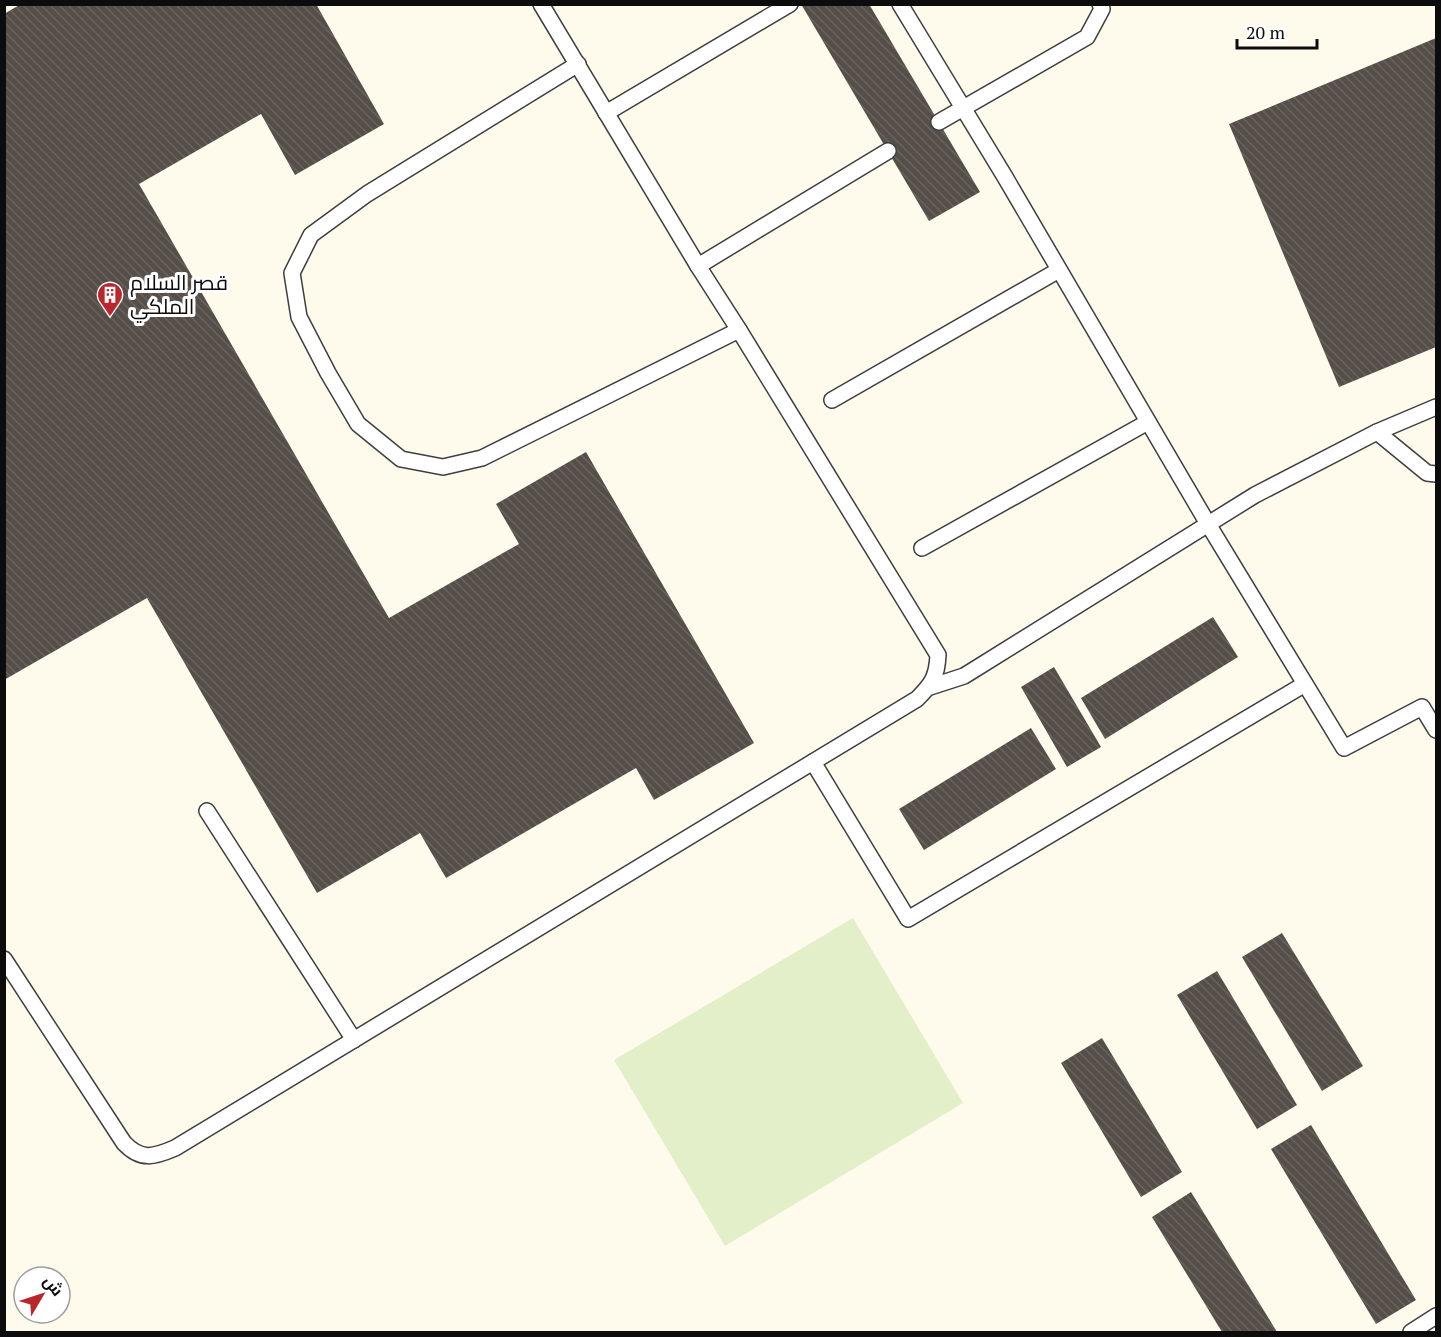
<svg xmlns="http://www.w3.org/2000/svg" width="1441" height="1337" font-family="'PT Serif',Cairo,serif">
<defs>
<pattern id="building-back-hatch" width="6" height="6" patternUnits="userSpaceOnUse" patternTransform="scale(1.5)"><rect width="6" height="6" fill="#554e49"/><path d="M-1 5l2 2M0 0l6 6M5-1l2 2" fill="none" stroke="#68635f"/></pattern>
</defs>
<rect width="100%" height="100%" fill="#fffbec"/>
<path fill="#e2efc9" d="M853 918 963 1103 725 1246 614 1060Z"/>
<g fill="url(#building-back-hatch)">
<path d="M21 4H316L384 124 295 175 261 114 139 184 389 618 519 544 496 504 586 452 754 743 654 800 636 768 446 878 420 833 317 893 147 598 4 680V14Z"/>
<path d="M801 4H869L980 192 929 221Z"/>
<path d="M1436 38V347L1339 387 1229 124Z"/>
<path d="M1213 617 1238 657 1105 739 1081 698Z"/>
<path d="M1054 667 1101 747 1067 767 1021 687Z"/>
<path d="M1031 728 1056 769 924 850 899 809Z"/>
<path d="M1282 933 1363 1066 1322 1091 1242 957Z"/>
<path d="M1217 971 1297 1105 1257 1129 1177 995Z"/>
<path d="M1102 1038 1182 1172 1141 1197 1061 1063Z"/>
<path d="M1311 1125 1416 1300 1376 1324 1271 1149Z"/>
<path d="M1191 1192 1277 1332H1222L1152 1217Z"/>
</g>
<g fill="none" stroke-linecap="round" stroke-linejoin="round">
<defs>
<g id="service">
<path d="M900 4 1005 177 1208 524 1344 748 1422 707 1436 730"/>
<path d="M578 64 367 194 311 235 292 273 299 317 328 373 358 424 401 459 443 467 482 458 739 330"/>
<path d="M606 113 790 4"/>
<path d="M939 122 1087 37 1102 9 1100 4"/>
<path d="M698 266 888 151"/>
<path d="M832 400 1059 270"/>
<path d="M1377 432 1427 473 1436 474"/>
<path d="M922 548 1148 422"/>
<path d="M930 687 964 676 1255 495 1377 432 1436 407"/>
<path d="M813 762 908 919 1305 684"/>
<path d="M207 811 354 1040"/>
<path d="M4 959 124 1143C141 1161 154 1157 175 1148L917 699C932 684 937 677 938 655L739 330 698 266 541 4"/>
<path d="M1411 1332 1436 1316"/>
</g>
</defs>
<use href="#service" stroke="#3f3f3f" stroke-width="18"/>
<use href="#service" stroke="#fff" stroke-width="15"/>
</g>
<defs>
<symbol id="building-pin" viewBox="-11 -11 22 30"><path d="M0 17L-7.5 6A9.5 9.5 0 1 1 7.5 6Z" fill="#b9272d" stroke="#fff"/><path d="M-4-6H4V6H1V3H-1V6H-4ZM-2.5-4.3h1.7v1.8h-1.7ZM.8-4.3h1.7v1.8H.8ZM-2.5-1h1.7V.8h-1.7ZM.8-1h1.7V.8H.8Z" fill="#fff"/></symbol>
</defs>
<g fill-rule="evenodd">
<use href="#building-pin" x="95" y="280" width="30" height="40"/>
</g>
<g text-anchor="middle" stroke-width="6" stroke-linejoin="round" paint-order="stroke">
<g font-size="21" fill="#0c0c0c" stroke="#fff" text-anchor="start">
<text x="130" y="290">قصر السلام<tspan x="130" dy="24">الملكي</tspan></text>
</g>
</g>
<rect width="1441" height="1337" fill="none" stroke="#0c0c0c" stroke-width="12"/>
<g transform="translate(42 1295) rotate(51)"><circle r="28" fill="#ffffff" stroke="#9e9e9e" stroke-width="1.5"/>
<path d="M0-4.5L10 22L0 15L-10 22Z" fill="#b9272d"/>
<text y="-9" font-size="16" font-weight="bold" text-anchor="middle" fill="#0c0c0c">ش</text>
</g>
<path d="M1237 39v9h80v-9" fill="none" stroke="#0c0c0c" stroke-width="3"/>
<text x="1246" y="39" font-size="18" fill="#0c0c0c" stroke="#ffffff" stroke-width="4.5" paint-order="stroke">20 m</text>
</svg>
